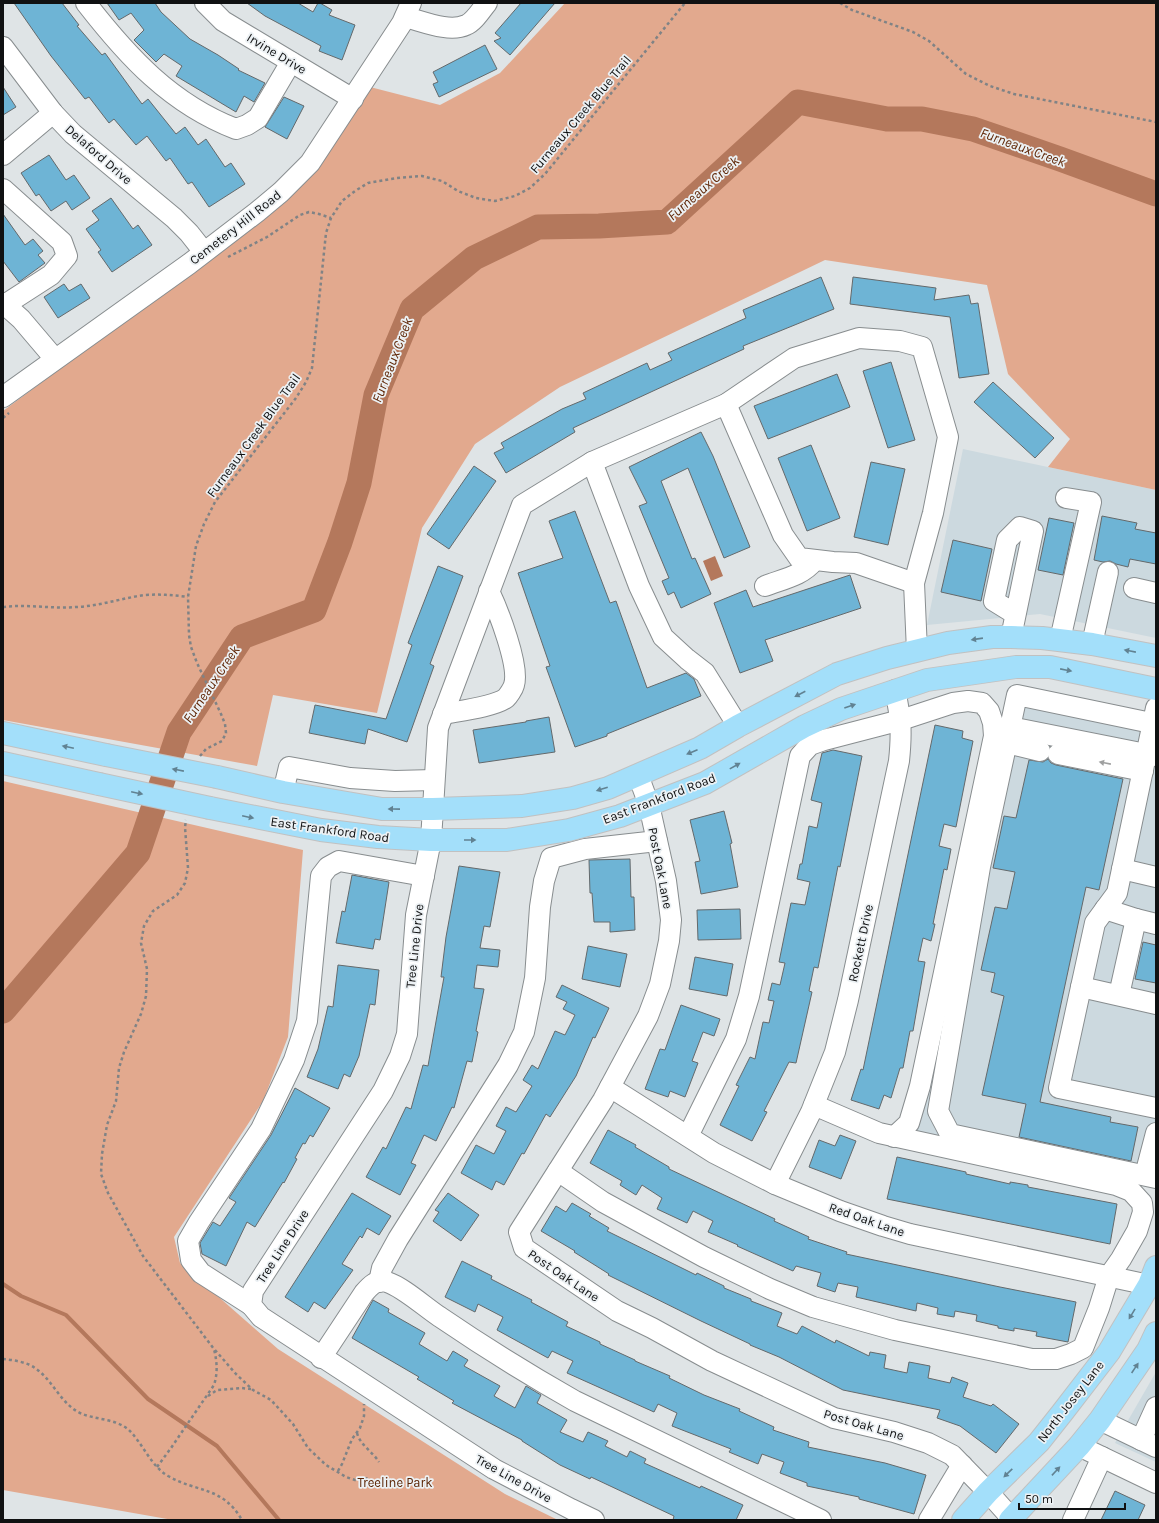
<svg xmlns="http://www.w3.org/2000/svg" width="1159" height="1523" font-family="Karla,sans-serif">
<rect width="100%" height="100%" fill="#dfe4e6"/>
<g fill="#ccd9df">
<path d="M963 449 1156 490V638L1040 614 927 625Z"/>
<path d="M1010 688 1156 717V1187L914 1136Z"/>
<path d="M1156 1372V1462L1115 1443Z"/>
</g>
<g fill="#e2a98e">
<path d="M565 3H1156V490L1048 467 1070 439 1008 374 987 285 825 260 560 387 475 444 422 528 377 713 273 695 257 766 3 720V411L283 204 321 163 370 87 440 105 500 73Z"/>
<path d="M3 781 303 850 288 1037 263 1101 174 1237 180 1263 278 1349 505 1494 558 1520H173L3 1490Z"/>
</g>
<path fill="#b4785c" d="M715 556 723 576 711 581 703 561Z"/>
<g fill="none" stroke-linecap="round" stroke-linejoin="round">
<path stroke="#b4785c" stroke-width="4" d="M3 1284 21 1296 66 1315 148 1399 217 1446 279 1520"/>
<path stroke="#b4785c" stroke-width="25" d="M3 1011 138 853 179 732 242 637 314 610 340 542 359 483 376 395 412 309 474 258 538 227 599 226 667 222 798 102 887 119H922L973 129 1060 159 1156 194"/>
</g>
<g fill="#6eb4d5" stroke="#64696b">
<path d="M14 3H62L79 25 77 26 102 55 105 53 142 104 148 99 176 134 185 127 198 145 206 139 225 167 231 163 245 184 209 207 192 182 188 184 170 158 166 161 147 136 136 145 114 119 109 123 89 97 85 99 51 56Z"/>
<path d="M107 3H155L161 12 190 39 218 55 239 69 238 70 265 83 254 102 244 96 236 112 176 76 182 66 164 54 156 62 134 40 144 30 131 13 119 20Z"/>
<path d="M247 3H298L313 12 318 3H320L332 10 329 15 355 25 342 60 319 51 321 46 265 16Z"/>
<path d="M521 3H555L510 55 494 41 501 38 495 33Z"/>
<path d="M485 45 497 69 439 97 433 84 438 82 433 72Z"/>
<path d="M3 87 16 107 3 115Z"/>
<path d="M284 97 304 106 287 139 265 127Z"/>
<path d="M49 155 66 180 74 175 90 198 72 210 66 201 51 211 39 194 36 196 21 173Z"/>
<path d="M111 198 133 229 138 225 152 245 112 272 98 252 101 250 86 229 99 220 92 211Z"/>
<path d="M3 214 25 245 33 239 43 251 38 255 45 263 19 282 3 261Z"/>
<path d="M821 277 834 309 743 346 744 349 573 428 575 432 506 473 494 453 504 448 501 443 562 409 586 399 583 393 647 363 650 370 672 360 668 353 746 318 743 310Z"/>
<path d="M853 277 936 288 934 300 969 295 971 304 978 303 989 374 959 378 950 317 850 304Z"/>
<path d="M64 284 69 291 81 284 90 298 58 318 44 297Z"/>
<path d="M891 362 915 440 888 448 863 371Z"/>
<path d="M837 374 850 407 768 439 754 406Z"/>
<path d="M993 382 1054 438 1035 458 974 402Z"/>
<path d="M701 432 713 456 750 547 724 558 688 468 661 481 692 559 695 558 711 594 681 608 674 592 668 595 662 581 669 578 639 506 647 503 629 467Z"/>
<path d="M811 445 840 518 807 531 778 458Z"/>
<path d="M871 462 905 469 888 545 854 537Z"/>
<path d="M474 466 496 481 449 549 427 534Z"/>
<path d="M575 511 610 603 616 601 647 688 686 673 694 679 701 696 607 734V736L575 747 546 667 550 666 518 573 563 558 549 521Z"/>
<path d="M1102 516 1137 523 1135 529 1156 533V564L1130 559 1128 567 1116 564 1110 561 1103 562 1094 560Z"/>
<path d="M1049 518 1074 523 1063 575 1038 570Z"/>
<path d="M953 540 992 549 981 601 941 592Z"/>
<path d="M438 566 463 576 430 664 434 666 407 742 368 729 365 744 309 733 315 705 386 719 412 645 408 643Z"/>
<path d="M850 575 861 608 765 640 773 661 740 673 714 603 746 590 753 607Z"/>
<path d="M549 717 555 752 479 763 473 730 526 722V721Z"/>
<path d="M935 725 963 731 962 738 973 741 956 827 944 824 939 846 951 849 947 870 944 869 933 924H935L931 941 923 938 918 961 925 962 913 1031H910L903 1068H900L891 1098 884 1095 879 1109 851 1100 861 1069 863 1070Z"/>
<path d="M833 750 862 756 840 867 838 866 818 968 814 967 809 991 812 992 796 1063 789 1062 764 1111 767 1112 752 1141 720 1125 739 1086 736 1085 750 1057 755 1059 763 1022 769 1023 774 1001 768 1000 772 983 780 985 785 963 779 962 791 903 805 905 810 882 797 879 800 864H802L809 826 817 828 822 803 811 800 822 753Z"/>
<path d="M1048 759 1051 763 1056 765 1123 779 1099 890 1086 887 1040 1102 1111 1117 1110 1122 1138 1127 1131 1161 1019 1137 1026 1104 982 1095 1004 996 991 992 995 973 981 970 995 907 1007 909 1015 872 993 868 1004 816 1016 818 1029 760 1043 762Z"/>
<path d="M724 811 732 843 730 844 738 887 701 894 695 862 700 861 690 820Z"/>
<path d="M630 859 631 897H634L635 930 610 932V922H594L592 893H590L589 860Z"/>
<path d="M459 866 500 872 490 927 484 926 480 948 500 950 498 967 477 965 474 988 484 989 476 1031 478 1032 472 1062 467 1061 454 1108 452 1107 436 1141 424 1135 411 1163 416 1165 400 1195 366 1177 383 1147 386 1149 406 1107 411 1109 423 1065 428 1066 444 977H441L446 937Z"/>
<path d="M352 875 389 882 380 940 375 939 373 949 336 943 342 911 345 912Z"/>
<path d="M740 909 741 939 698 940 697 910Z"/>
<path d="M1143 942 1156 945V983L1135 979Z"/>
<path d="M588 946 627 954 620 987 582 979Z"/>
<path d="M695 957 733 964 727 996 689 989Z"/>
<path d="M338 965 379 970 375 1005 370 1004 359 1056 350 1077 344 1074 338 1089 307 1077 318 1049 328 1006 333 1007Z"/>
<path d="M562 985 609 1008 595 1038 593 1037 576 1076 550 1117 546 1114 524 1154 522 1153 504 1185 496 1181 492 1190 461 1173 476 1145 494 1154 506 1131 496 1126 506 1107 516 1112 532 1086 523 1080 532 1065 538 1069 555 1031 565 1035 575 1015 563 1009 567 1002 556 997Z"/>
<path d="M681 1005 720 1019 714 1036 703 1032 692 1061 698 1063 685 1097 670 1091 668 1097 645 1089 660 1049 665 1050Z"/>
<path d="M295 1088 330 1108 313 1137 310 1135 305 1144 303 1143 295 1158 297 1159 284 1183 283 1182 255 1227 247 1222 226 1266 202 1254 200 1243 213 1222 220 1226 236 1202 229 1198 271 1135Z"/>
<path d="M608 1130 636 1145 635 1147 669 1167V1169L775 1219 774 1221 809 1237 808 1239 847 1252 846 1254 1000 1287 1076 1302 1068 1342 1036 1336 1037 1332 1014 1328V1331L998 1328V1326L976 1321 977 1315 955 1311 954 1317 937 1314 938 1308 917 1303 916 1311 856 1297 858 1287 838 1283 835 1292 817 1286 821 1273 796 1266 793 1271 737 1246 738 1245 708 1232 713 1221 693 1211 687 1223 657 1209 662 1198 642 1185 636 1195 620 1185 622 1181 590 1163Z"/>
<path d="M840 1135 856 1141 841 1179 809 1167 819 1140 835 1146Z"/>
<path d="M897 1157 966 1172V1174L1010 1184V1182L1028 1185V1187L1117 1204 1110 1244 887 1199Z"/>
<path d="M352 1193 391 1216 379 1235 367 1228 362 1238 360 1236 342 1264 353 1270 325 1309 314 1302 308 1312 285 1297Z"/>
<path d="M448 1193 479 1215 461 1241 433 1221 439 1212 435 1210Z"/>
<path d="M572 1203 591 1214 589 1216 609 1228 607 1231 696 1275 697 1273 724 1286V1288L751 1299V1301L782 1313 777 1326 797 1334 802 1326 835 1343 836 1340 869 1356 870 1352 886 1355 884 1368 907 1373 909 1362 930 1366 928 1378 950 1383 952 1377 968 1383 963 1397 991 1406 993 1404 1019 1424 996 1453 960 1426 937 1418 940 1410 843 1390 779 1357 750 1345V1344L701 1321 608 1275 609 1274 574 1252 575 1251 541 1231 556 1206 566 1212Z"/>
<path d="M462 1261 492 1276 491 1279 532 1300 531 1302 568 1322 566 1326 600 1342V1344L635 1360V1361L670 1376 669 1378 704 1395 740 1409 739 1411 774 1427 773 1430 809 1442 808 1447 885 1463 926 1475 914 1514 859 1499V1497L807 1486V1483L780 1473 784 1462 762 1454 758 1464 729 1452 731 1449 672 1426 677 1413 658 1404 654 1412 567 1373 573 1361 552 1351 548 1358 497 1330 503 1317 478 1304 475 1312 445 1297Z"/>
<path d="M373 1300 389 1309 388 1312 425 1333 419 1344 447 1361 453 1351 468 1360 464 1366 500 1386 494 1396 515 1408 526 1386 541 1395 537 1403 567 1420 560 1432 583 1442 588 1432 608 1441 605 1446 627 1457 630 1451 646 1459 644 1463 700 1488 701 1486 743 1505 736 1520H673L674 1516 591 1477 590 1479 560 1465 522 1441V1440L452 1403 454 1401 417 1379 419 1377 352 1338Z"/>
<path d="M1115 1491 1145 1505 1138 1520H1101Z"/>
</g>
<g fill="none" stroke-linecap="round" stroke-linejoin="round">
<defs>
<g id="minor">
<path d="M86 3C128 57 171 104 236 129L247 125 258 118 291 62"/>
<path d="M205 3 223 21 353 99"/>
<path d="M405 17C422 21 449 33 466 25 474 22 481 10 487 3"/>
<path d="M3 47 53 113 73 134 174 218 189 233 204 252"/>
<path d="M3 155 53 113"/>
<path d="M3 189 62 242 67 256 51 275 3 306"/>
<path d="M3 303 21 319 55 359"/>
<path d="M3 397 189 264 257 212 281 192 310 163 402 23 411 3"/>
<path d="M726 404 783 535 799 558 833 562 856 563 914 583"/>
<path d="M592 462 639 586 663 637 687 659 705 673 738 726"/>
<path d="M765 586C783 579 802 576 814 561"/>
<path d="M1134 588 1156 593"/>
<path d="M1011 637 1033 531 1020 527 1007 540 994 601 1015 614"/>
<path d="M1060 640 1091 502 1066 498"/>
<path d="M1092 644 1108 572"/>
<path d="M1156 708 1117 893 1095 923 1059 1088 1156 1108"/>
<path d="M443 714C458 711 494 707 506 698 508 696 513 689 514 685 520 666 498 610 489 591"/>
<path d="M1156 724 1017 695 980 867 938 1111 950 1134 1156 1178"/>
<path d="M1010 727 1156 756"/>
<path d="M1007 743 1040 751"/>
<path d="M1058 754 1143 771"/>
<path d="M638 775 649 805 666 881 671 920 669 941 660 984 648 1016 603 1100 519 1232 524 1248 617 1311 652 1328 712 1361 834 1418 894 1432 928 1443 952 1455 988 1492 1013 1520"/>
<path d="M283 792 289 767 350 778 395 781 434 780"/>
<path d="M1122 869 1156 877"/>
<path d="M1105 909 1136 919 1156 924"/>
<path d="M1081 987 1156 1004"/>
<path d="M1119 995 1136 919"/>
<path d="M610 1087 714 1153 775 1184 840 1211 883 1226 910 1234 1149 1285"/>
<path d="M688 1136 736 1039 749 996 800 756 810 745 824 740 901 720 953 703 968 701 982 703 989 711 993 723 994 736 920 1086 909 1123 894 1137"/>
<path d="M558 1171 603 1202 704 1257 770 1289 813 1307 895 1330 1032 1359H1056L1071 1354 1083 1348 1099 1308 1109 1276 1121 1259 1137 1231 1143 1212 1142 1203 1131 1191 1116 1185 879 1133 814 1105"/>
<path d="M1145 1175 1156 1133"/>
<path d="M775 1184 811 1112 835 1052 848 1000 899 761C902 732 901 718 895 690"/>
<path d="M379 1282 382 1268 398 1239 508 1065 524 1032 535 978 540 907 544 881 551 858 585 849 657 841"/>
<path d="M251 1305 201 1273 191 1260 188 1241 199 1222 261 1129 294 1060 307 1021 321 876 328 867 339 861 424 876"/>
<path d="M321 1358 364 1293C370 1286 376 1279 387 1282 403 1287 426 1308 440 1317 484 1347 529 1375 575 1401L821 1520"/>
<path d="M1100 1420 1156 1447"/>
<path d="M1141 1440 1156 1407"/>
<path d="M1079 1446 1156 1483"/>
<path d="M594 1520 571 1509 494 1469 261 1317 251 1305 253 1291 383 1091 400 1056 407 1034 416 915 431 840 438 728 522 505 592 462 726 404 794 358 859 338 900 341 922 347 948 437 933 513 914 583 917 651"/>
<path d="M929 1520 962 1465"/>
<path d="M1073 1520 1102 1457"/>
</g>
<g id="major">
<path d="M3 733 106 755"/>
<path d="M3 763 99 784"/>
<path d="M217 777 283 792 382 809H433L522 806 573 798 608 788 700 748 738 726 837 674 887 658 948 643 992 637H1011L1042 638 1092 644 1156 656"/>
<path d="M210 808 321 830 378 837 431 840H507L569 830 620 816 705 783 805 726 841 709 927 680 1016 667H1050L1156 689"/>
<path d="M963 1520 988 1492 1039 1442 1062 1413 1109 1352 1149 1285 1156 1267"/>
<path d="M1010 1520 1079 1446 1100 1420 1148 1350 1156 1333"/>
</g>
</defs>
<use href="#minor" stroke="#888d8f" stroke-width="22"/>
<use href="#major" stroke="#c1c1c1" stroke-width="24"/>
<g stroke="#808385" stroke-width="2.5" stroke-dasharray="3 3" stroke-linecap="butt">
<path d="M840 3 852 10 913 32 929 41 966 74 990 86 1014 94 1156 122"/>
<path d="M228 257 267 237 300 215 309 212 319 214 331 218"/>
<path d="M3 418 9 413"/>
<path d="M3 607C28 604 52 609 76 607 100 606 122 598 145 595 160 594 173 595 188 597"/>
<path d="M200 756 206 749 222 741 226 733 225 724 221 714 197 663 191 647 189 635 188 597 196 546 204 524 215 502 296 398 306 382 312 368 326 233 331 218 342 201 355 191 368 183 397 178 422 176 442 181 458 191 476 198 495 201 515 196 530 188 545 174 685 3"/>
<path d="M215 1350 236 1374 253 1390 271 1400 293 1424 308 1448 326 1465 346 1477 355 1480 370 1478"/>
<path d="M3 1359C13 1360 27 1362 35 1368 53 1380 60 1403 80 1413 95 1420 115 1418 129 1430 143 1444 151 1466 168 1476 198 1493 222 1486 242 1520"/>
<path d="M208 1396 217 1390 241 1388 251 1389"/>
<path d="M357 1433C360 1445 373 1452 379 1462"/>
<path d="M157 1467 171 1448 214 1385C218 1372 217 1362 214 1349L143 1256 108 1193 101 1174 102 1154 107 1125 116 1101 119 1068 124 1052 141 1014 146 996 147 969 141 943 144 926 153 911 177 895 185 883 188 868 185 827 186 820"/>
<path d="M338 1471 342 1464 352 1439 360 1428 364 1416V1404"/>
</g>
<use href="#minor" stroke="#fff" stroke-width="20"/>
<use href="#major" stroke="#a3dffa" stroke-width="22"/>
<defs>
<g id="major-bridge">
<path d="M106 755 217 777"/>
<path d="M99 784 210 808"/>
</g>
</defs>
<use href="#major-bridge" stroke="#c1c1c1" stroke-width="24" stroke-linecap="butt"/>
<use href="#major-bridge" stroke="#a3dffa" stroke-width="22"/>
</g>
<defs><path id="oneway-solid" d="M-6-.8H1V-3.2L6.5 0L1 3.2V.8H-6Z"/></defs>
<g fill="#618292">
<use href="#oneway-solid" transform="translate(977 639) rotate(172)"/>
<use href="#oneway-solid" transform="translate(1130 651) rotate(-169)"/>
<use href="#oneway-solid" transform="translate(1066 670) rotate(11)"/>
<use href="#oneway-solid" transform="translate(800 694) rotate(153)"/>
<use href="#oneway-solid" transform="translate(850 706) rotate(-19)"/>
<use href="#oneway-solid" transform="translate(68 747) rotate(-168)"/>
<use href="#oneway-solid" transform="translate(692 752) rotate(157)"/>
<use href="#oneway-solid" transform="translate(735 766) rotate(-29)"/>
<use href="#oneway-solid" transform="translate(178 770) rotate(-169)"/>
<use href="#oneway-solid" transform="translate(602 789) rotate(163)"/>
<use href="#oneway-solid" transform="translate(137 793) rotate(12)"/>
<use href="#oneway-solid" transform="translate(394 809) rotate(-179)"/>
<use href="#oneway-solid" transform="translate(248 817) rotate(12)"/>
<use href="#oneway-solid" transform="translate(470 840)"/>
<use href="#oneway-solid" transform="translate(1132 1314) rotate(121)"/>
<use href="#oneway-solid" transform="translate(1135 1368) rotate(-56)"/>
<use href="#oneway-solid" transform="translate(1056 1471) rotate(-47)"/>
<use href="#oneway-solid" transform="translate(1008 1473) rotate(136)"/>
</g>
<use fill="#9fa0a0" href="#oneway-solid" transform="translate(1105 763) rotate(-169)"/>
<g text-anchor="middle" stroke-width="3.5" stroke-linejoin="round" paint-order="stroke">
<g font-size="13" fill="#101112" stroke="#ecf1f4">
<text transform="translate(277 53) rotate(31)" y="5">Irvine Drive</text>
<text transform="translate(580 114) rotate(-50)" y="5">Furneaux Creek Blue Trail</text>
<text transform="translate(99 154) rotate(41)" y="5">Delaford Drive</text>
<text transform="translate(235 227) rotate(-38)" y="5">Cemetery Hill Road</text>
<text transform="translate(253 435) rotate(-54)" y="5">Furneaux Creek Blue Trail</text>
<text transform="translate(659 798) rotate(-21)" y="5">East Frankford Road</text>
<text transform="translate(330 829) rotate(8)" y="5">East Frankford Road</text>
<text transform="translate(661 868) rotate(79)" y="5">Post Oak Lane</text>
<text transform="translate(860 943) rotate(-78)" y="5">Rockett Drive</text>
<text transform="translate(414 946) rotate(-84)" y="5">Tree Line Drive</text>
<text transform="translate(867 1219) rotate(19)" y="5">Red Oak Lane</text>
<text transform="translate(282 1246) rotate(-57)" y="5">Tree Line Drive</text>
<text transform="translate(564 1275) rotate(34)" y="5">Post Oak Lane</text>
<text transform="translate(1070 1401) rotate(-52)" y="5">North Josey Lane</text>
<text transform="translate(864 1424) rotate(16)" y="5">Post Oak Lane</text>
<text transform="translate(514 1478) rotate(29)" y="5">Tree Line Drive</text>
</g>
<g font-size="13" fill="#5b2302" stroke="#ecf1f4">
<text x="395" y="1487">Treeline Park</text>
</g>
<g font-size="14" font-style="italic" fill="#602707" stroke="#ecf1f4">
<text transform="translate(1023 147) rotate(20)" y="5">Furneaux Creek</text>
<text transform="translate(703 188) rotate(-41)" y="5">Furneaux Creek</text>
<text transform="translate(392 360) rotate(-69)" y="5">Furneaux Creek</text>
<text transform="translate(211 684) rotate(-56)" y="5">Furneaux Creek</text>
</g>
</g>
<rect width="1159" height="1523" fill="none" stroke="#101112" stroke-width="8"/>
<path d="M1019 1503v6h106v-6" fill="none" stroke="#101112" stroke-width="2"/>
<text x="1025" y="1503" font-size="12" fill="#101112" stroke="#ecf1f4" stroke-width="3" paint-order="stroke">50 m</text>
</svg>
